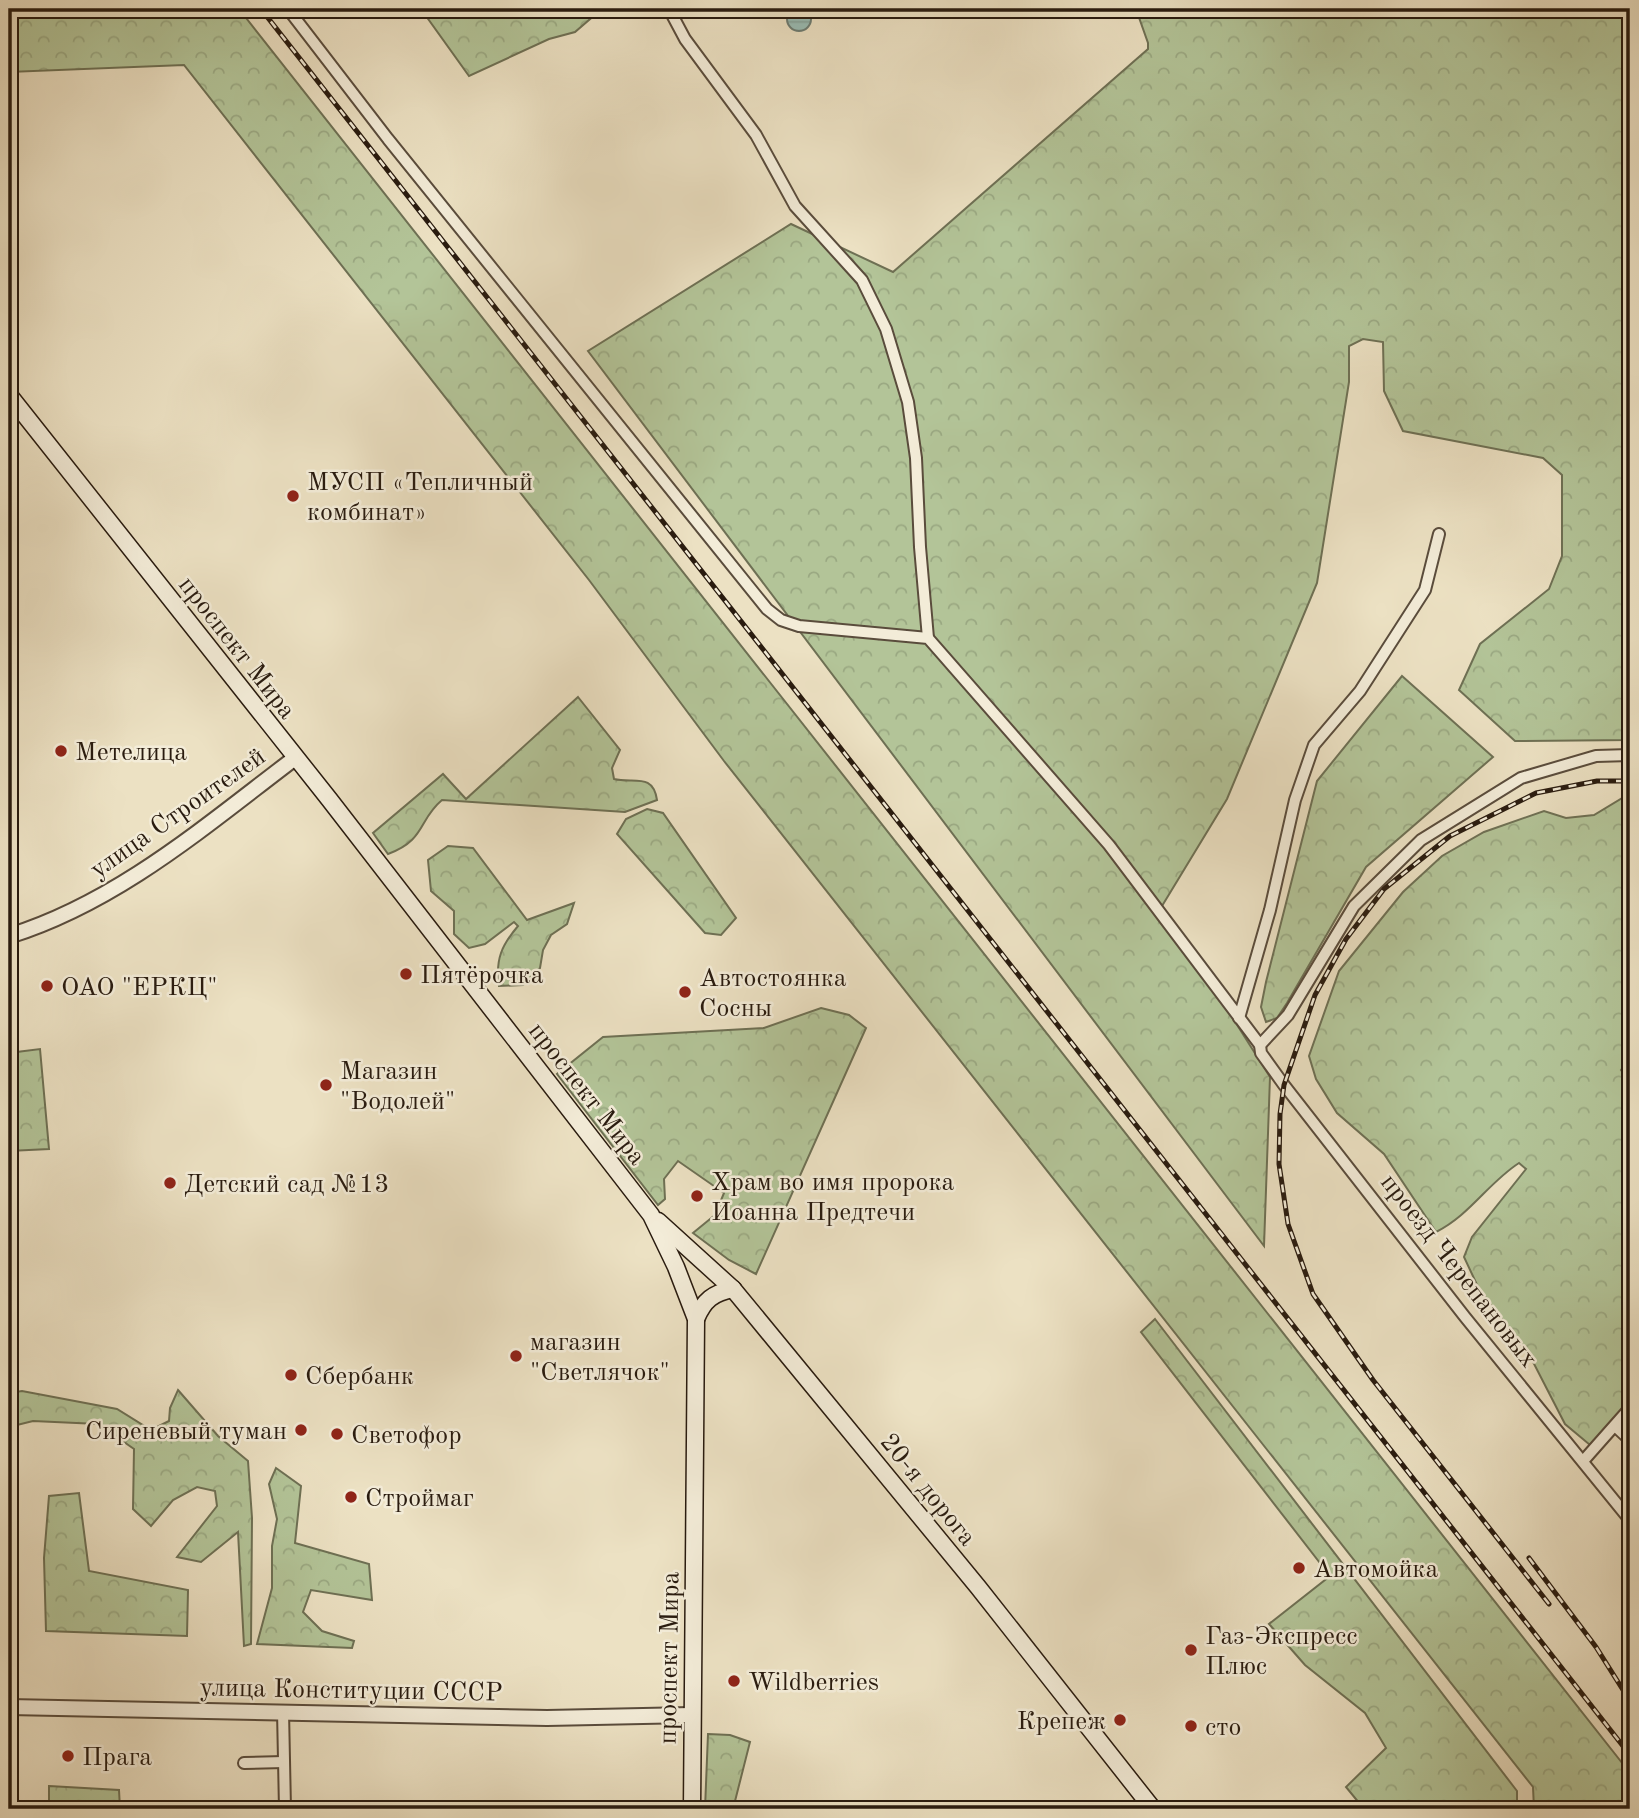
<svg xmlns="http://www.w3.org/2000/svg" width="1639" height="1818" font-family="'Old Standard TT',serif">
<defs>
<pattern id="forest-crowns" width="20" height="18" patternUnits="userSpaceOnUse" patternTransform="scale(1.75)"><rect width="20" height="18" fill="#b3c498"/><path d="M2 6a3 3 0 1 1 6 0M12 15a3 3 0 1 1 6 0" fill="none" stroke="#9aa882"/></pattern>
<pattern id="water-rules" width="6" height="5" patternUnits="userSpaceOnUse" patternTransform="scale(1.75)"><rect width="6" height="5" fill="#99bdb5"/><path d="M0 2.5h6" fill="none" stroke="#84a29a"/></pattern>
</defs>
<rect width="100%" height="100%" fill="#ece1c3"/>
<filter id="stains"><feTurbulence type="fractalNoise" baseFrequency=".00286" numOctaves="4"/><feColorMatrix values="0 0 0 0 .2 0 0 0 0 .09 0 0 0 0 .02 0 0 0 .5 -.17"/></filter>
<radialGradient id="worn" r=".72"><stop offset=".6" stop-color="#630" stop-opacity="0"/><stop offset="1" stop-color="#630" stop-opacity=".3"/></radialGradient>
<g fill="url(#forest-crowns)" stroke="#6e7054" stroke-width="2">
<path d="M9 9H239L1630 1773V1795L1614 1809H1534L1533 1787 724 761 589 580 184 65 9 72Z"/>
<path d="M421 9H594L597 13 575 32 549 39 469 76Z"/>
<path d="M1136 9H1630V740L1515 741 1459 690 1480 644 1549 589 1562 556V475L1543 458 1403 431 1384 391 1383 342 1363 339 1349 346V382L1317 583 1227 799 1162 906 1270 1077 1264 1246 588 351 791 224 893 272 1148 49V43Z"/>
<path d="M1402 676 1493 757 1366 867 1287 1003 1277 1018 1266 1022 1261 1007 1266 982 1317 781Z"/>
<path d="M578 697 620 750 612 768 614 779C633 784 653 772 657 800L625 812 442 800C418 820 426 840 388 854L373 833 443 774 466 799Z"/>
<path d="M1630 796V1058L1621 1070 1630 1083V1409L1604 1441 1590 1445 1565 1424 1530 1356 1479 1289 1464 1257 1472 1237 1526 1169 1519 1163C1488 1183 1470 1215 1436 1232L1384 1154 1337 1113 1316 1079 1309 1056 1339 971 1403 892 1442 856 1484 832 1544 811 1566 818 1594 815 1624 797Z"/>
<path d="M647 809 663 813 736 918 721 935 705 933 617 834 626 819Z"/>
<path d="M448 846 473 848 527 920 574 903 567 924 551 935 543 950 540 968 523 985 499 986C495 959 502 945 518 926L514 922 485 944 469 948 454 934V911L431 891 428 860Z"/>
<path d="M821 1008 849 1015 866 1028 756 1274 729 1260 693 1233 715 1215 724 1193 678 1161 664 1179 665 1199 658 1205 557 1074 603 1037 764 1028Z"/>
<path d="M40 1049 49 1149 9 1151V1053Z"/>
<path d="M1155 1319 1517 1791V1809H1364L1346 1787 1386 1748 1365 1713 1305 1665 1269 1624 1330 1576 1141 1332Z"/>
<path d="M178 1390 218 1436 248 1461 252 1518 251 1644 244 1646 238 1532 201 1562 177 1557 217 1506 215 1491 197 1487 173 1500 151 1526 133 1509 134 1449 98 1424 33 1421 9 1427V1393L22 1391 117 1409 151 1430 169 1421 170 1408Z"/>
<path d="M276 1468 301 1486 295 1543 369 1564 372 1600 311 1590 303 1612 322 1631 354 1641 352 1648 257 1644 272 1588V1546L277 1519 269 1484Z"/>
<path d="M79 1493 89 1571 188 1590 187 1636 46 1631 44 1558 49 1496Z"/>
<path d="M708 1734 730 1735 750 1742 733 1809H705Z"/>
<path d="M49 1786 119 1790 120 1809H49Z"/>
</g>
<circle fill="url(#water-rules)" stroke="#6c7c73" stroke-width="2" cx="799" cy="19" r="12"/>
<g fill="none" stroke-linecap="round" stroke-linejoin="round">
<defs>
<g id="minor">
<path d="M288 9 388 139 767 609 781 620 799 626 928 638 1109 845 1260 1045 1261 1053 1284 1085 1465 1317 1630 1520"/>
<path d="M669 9 685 39 756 135 795 206 862 280 886 329 908 402 916 458 920 547 928 638"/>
<path d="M1239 1018 1270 910 1295 800 1314 745 1360 691 1425 590 1439 534"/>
<path d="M1260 1045 1288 1015 1354 906 1421 840 1521 778 1596 756 1630 755"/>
<path d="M1615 1426 1630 1440"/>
<path d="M1584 1460 1630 1408"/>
<path d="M283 1711 285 1809"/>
<path d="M244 1763 284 1762"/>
</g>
<g id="tertiary">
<path d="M9 936C118 902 205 826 295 758"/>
<path d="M9 1707 547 1718 691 1715"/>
</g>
<g id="secondary">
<path d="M9 395 329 799 651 1215 676 1267 696 1319 692 1809"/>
<path d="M658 1221 733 1289 978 1587 1153 1809"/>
<path d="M696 1319C704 1300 713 1293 733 1289"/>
</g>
</defs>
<use href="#minor" stroke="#5a4c3c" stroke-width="14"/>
<use href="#tertiary" stroke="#5a4c3c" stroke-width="18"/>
<use href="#secondary" stroke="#291b0f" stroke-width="19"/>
<use href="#minor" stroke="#f3ecd8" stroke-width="10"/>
<use href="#tertiary" stroke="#f3ecd8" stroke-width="14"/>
<use href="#secondary" stroke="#f3ecd8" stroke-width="16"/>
<defs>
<g id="rail">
<path d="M261 9 1630 1755"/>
<path d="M1529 1558 1596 1647 1630 1701"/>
<path d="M1549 1604 1373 1380 1313 1294 1288 1224 1279 1164 1280 1114 1284 1085 1315 995 1346 939 1384 889 1450 836 1536 793 1597 781H1630"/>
</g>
</defs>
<use href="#rail" stroke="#291b0f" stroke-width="5"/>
<use href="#rail" stroke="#f3ecd8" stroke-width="2.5" stroke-dasharray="8" stroke-linecap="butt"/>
</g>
<g fill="#8f2418" stroke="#f3ecd8" stroke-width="2.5">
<circle cx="293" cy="496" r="7"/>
<circle cx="61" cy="751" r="7"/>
<circle cx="406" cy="974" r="7"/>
<circle cx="47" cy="986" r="7"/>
<circle cx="685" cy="992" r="7"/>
<circle cx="326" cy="1085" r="7"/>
<circle cx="170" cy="1183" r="7"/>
<circle cx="697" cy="1196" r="7"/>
<circle cx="516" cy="1356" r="7"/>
<circle cx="291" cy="1375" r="7"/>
<circle cx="301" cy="1430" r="7"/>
<circle cx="337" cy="1434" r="7"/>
<circle cx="351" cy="1497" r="7"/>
<circle cx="1299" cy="1568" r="7"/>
<circle cx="1191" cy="1650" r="7"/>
<circle cx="734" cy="1681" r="7"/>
<circle cx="1120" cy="1720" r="7"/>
<circle cx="1191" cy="1726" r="7"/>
<circle cx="68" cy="1756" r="7"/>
</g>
<g text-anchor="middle" stroke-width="5" stroke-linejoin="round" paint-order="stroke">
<g font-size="26" fill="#291b0f" stroke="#f3ecd8" text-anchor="start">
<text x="307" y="490">МУСП «Тепличный<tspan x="307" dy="30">комбинат»</tspan></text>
<text x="75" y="760">Метелица</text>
<text x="420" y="983">Пятёрочка</text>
<text x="699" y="986">Автостоянка<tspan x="699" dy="30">Сосны</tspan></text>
<text x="61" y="995">ОАО "ЕРКЦ"</text>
<text x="340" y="1079">Магазин<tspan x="340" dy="30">"Водолей"</tspan></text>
<text x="711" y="1190">Храм во имя пророка<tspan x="711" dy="30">Иоанна Предтечи</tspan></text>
<text x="184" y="1192">Детский сад №13</text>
<text x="530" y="1350">магазин<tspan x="530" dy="30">"Светлячок"</tspan></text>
<text x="305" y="1384">Сбербанк</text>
<text x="287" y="1439" text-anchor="end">Сиреневый туман</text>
<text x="351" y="1443">Светофор</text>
<text x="365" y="1506">Строймаг</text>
<text x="1313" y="1577">Автомойка</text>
<text x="1205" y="1644">Газ-Экспресс<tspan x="1205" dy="30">Плюс</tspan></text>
<text x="748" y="1690">Wildberries</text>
<text x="1106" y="1729" text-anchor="end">Крепеж</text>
<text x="1205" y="1735">сто</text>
<text x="82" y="1765">Прага</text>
</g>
<g font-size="26" fill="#291b0f" stroke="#f3ecd8">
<text transform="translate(238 647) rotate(52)" y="9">проспект Мира</text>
<text transform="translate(177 812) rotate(-35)" y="9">улица Строителей</text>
<text transform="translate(588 1093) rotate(52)" y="9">проспект Мира</text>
<text transform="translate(1460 1270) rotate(52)" y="9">проезд Черепановых</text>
<text transform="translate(929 1489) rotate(51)" y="9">20-я дорога</text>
<text transform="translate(668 1658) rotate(-89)" y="9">проспект Мира</text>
<text transform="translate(351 1689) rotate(1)" y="9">улица Конституции СССР</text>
</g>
</g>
<rect width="1639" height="1818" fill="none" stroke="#ece1c3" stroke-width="35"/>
<rect x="10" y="10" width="1618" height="1797" fill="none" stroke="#291b0f" stroke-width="3.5"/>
<rect x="18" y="18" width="1604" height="1783" fill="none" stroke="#291b0f" stroke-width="2"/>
<rect width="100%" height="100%" filter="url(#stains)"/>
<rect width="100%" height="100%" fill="url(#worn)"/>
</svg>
